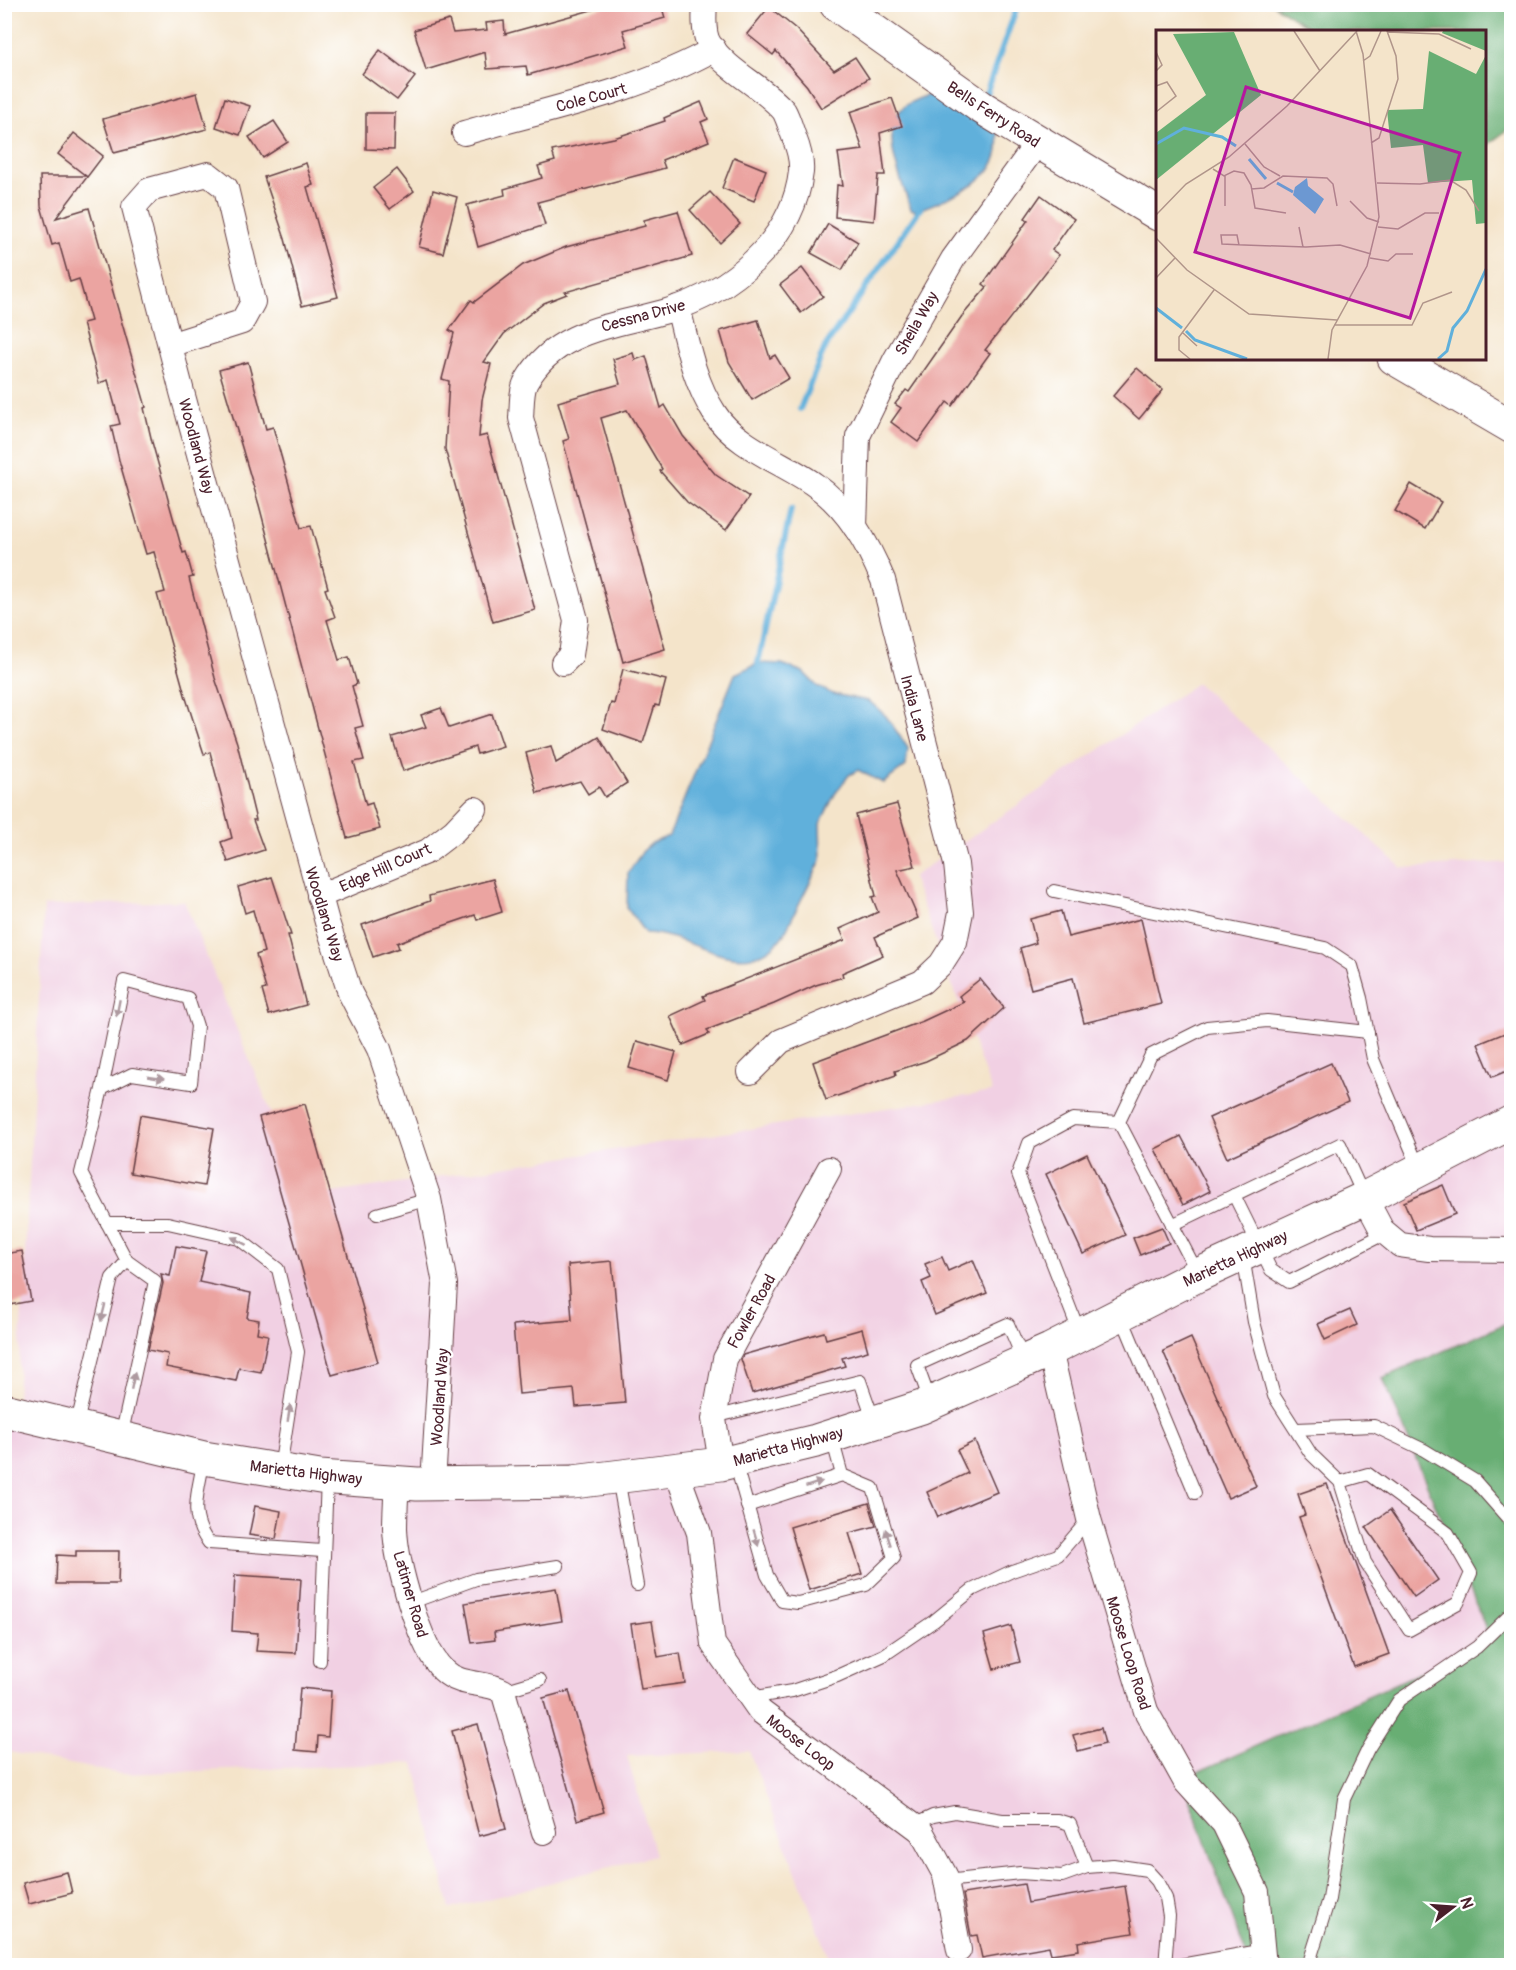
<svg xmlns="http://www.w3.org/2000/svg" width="1516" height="1970" font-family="Pangolin,sans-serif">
<rect width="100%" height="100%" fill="#fff"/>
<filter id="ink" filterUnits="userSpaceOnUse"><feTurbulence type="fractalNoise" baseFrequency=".0167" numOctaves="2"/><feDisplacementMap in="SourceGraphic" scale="12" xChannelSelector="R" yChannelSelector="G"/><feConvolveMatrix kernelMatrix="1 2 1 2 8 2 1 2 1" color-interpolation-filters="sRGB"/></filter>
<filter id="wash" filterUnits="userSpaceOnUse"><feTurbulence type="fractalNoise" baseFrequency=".008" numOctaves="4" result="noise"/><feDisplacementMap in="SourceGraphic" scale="24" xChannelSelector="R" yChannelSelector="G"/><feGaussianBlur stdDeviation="1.35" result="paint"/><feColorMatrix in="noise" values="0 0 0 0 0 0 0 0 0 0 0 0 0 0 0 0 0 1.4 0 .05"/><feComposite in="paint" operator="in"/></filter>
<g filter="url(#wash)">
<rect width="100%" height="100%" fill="#f4e4ca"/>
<path fill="#f1d0e3" d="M1197 683 1402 868 1511 862V1321L1383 1378 1492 1641 1182 1779 1250 1965H832L749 1751 627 1756 655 1855 450 1909 414 1763 121 1774 5 1751 4 1417 16 1419 44 906 184 901 306 1197 992 1092 912 877Z"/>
<g fill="#68ae73" stroke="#59664f" stroke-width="1.5">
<path d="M1274 5H1511V127L1485 147 1484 32 1314 31Z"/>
<path d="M1511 1321V1965H1250L1182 1779 1491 1641 1383 1378Z"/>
</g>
<g fill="#60b0db" stroke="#556883" stroke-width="1.5">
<path d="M945 90 996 117C997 130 1001 145 996 158 986 186 940 201 916 211L911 209C902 181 876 128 906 105 918 97 932 94 945 90Z"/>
<path d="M758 663 782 664 803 672 818 687 833 694 869 701 886 716 908 748 906 766 883 783 858 770 849 775 835 794 820 824 821 860 784 934C746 988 693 933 645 933L627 908 628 873 642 852 652 843 669 836 735 674Z"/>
</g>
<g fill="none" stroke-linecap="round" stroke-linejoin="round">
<g stroke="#60b0db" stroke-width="6">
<path d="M984 99 1018 4"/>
<path d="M800 409 825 347 920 209"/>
<path d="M758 663 791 509"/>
</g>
</g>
<g id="blocks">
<g fill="#eba4a1">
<path d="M613 4H661L665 18 623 30 628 46 528 75 526 66 487 69 485 52 426 70 414 30 449 20 453 33 487 30 486 23 504 21 505 34Z"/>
<path d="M769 7 796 29 834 70 855 57 869 78 821 108 807 86 776 51 773 55 747 34Z"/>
<path d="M380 50 415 77 397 100 362 74Z"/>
<path d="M197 93 207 129 114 153 103 119Z"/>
<path d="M225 98 250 106 240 135 216 127Z"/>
<path d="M892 98 902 126 880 133 885 175H878L874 221 835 217 837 185 843 186 838 153 863 150 850 112Z"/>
<path d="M701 102 708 119 701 122 709 141 662 160 665 168 538 202 545 225 478 247 467 205 505 195 504 189 542 178 538 166 555 161 552 151 614 138 665 121 664 118Z"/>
<path d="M366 113H395L394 150 366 149Z"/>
<path d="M274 121 288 142 263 158 249 137Z"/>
<path d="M74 133 103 156 56 218 89 208 146 407 144 408 152 442 183 553 186 552 193 577 189 578 215 678 237 743 256 820H253L264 850 228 862 221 842 232 838 223 802 210 752 204 754 185 695 157 594 165 592 154 552 146 554 119 460 111 426 120 424 108 380 99 383 92 357 83 323 91 321 79 279 70 282 59 243 52 245 41 206 40 176H86L58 154Z"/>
<path d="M734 157 766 170 754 201 722 188Z"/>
<path d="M306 163 313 185 307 187 338 297 302 306 285 239 264 177Z"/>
<path d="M397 169 414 191 390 209 373 188Z"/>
<path d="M433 190 457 197 443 253 419 247Z"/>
<path d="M710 192 740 224 720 243 690 210Z"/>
<path d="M1041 195 1074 219 1052 250 1059 255 985 350 990 353 952 406 947 402 918 442 891 422 901 408 895 404 906 390 909 392 962 316 987 287 983 284 1028 220 1025 218Z"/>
<path d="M678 211 692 256 565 292 567 294 544 303 504 334 484 362 491 364 482 400 479 437 487 435 535 610 493 622 445 449 449 381 442 379 454 333 449 330 471 300 474 302 523 265 566 247 645 226 644 220Z"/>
<path d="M828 224 858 242 842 270 811 253Z"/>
<path d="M802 268 823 296 801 313 780 285Z"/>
<path d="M758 320 770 358 775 355 789 378 752 400 729 362 720 331Z"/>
<path d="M633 353 635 360 646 356 661 408 665 405 683 436 716 475 749 497 726 530 687 502 660 471 662 469 627 410 601 418 665 649 623 662 563 441 569 439 558 402 620 384 613 359Z"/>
<path d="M248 362 266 429 273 427 301 528 311 526 328 588 325 589 335 617 327 620 339 660 349 657 357 684 352 686 363 726 355 728 364 760 354 762 366 805 372 803 380 829 347 838 259 505 219 370Z"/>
<path d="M1137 368 1163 390 1139 419 1113 396Z"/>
<path d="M1411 484 1441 502 1425 529 1395 511Z"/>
<path d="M623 669 666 680 659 706 655 705 643 743 603 729 611 703 614 704Z"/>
<path d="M441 708 449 728 492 714 503 746 477 754 475 747 403 771 392 737 426 727 421 715Z"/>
<path d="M599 737 627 783 605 797 599 787 588 794 580 781 537 793 526 753 551 746 556 763Z"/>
<path d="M897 804 915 866 897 870 918 918 875 937 883 955 842 973 843 977 816 985 774 1004 707 1030 709 1034 683 1045 670 1016 705 1000 703 996 845 940 840 929 878 912 872 897 876 896 856 815Z"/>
<path d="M272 877 291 935H288L306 1005 269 1015 262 990 266 989 256 955 264 952 253 910 245 913 238 887Z"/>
<path d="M493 879 502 912 477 920 475 915 428 931 397 943 399 948 373 957 362 925 430 901 429 896Z"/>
<path d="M1061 911 1068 937 1141 919 1161 1004 1084 1023 1073 978 1031 989 1020 948 1036 943 1030 919Z"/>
<path d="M980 979 1004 1008 968 1041 926 1061 895 1071 896 1075 826 1100 813 1062 923 1021 964 1002 959 996Z"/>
<path d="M1512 1030V1069L1492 1077 1478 1044Z"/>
<path d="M637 1041 676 1052 668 1080 629 1068Z"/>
<path d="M1331 1063 1348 1102 1227 1158 1209 1118Z"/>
<path d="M305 1104 378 1362 332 1375 259 1117Z"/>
<path d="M140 1115 214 1128 204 1186 130 1173Z"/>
<path d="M1181 1136 1210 1191 1183 1205 1155 1149Z"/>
<path d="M1087 1154 1125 1235 1083 1254 1046 1174Z"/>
<path d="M1443 1185 1455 1214 1416 1230 1404 1202Z"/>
<path d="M1162 1227 1169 1243 1140 1255 1133 1238Z"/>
<path d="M176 1246 206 1251 199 1282 251 1293 247 1318 259 1320 257 1333 268 1335 261 1372 239 1368 236 1381 166 1367 168 1354 148 1350 163 1283 161 1274 170 1276Z"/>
<path d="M22 1251 31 1301 4 1306V1254Z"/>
<path d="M942 1257 948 1271 973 1260 987 1293 935 1315 922 1282 931 1278 925 1264Z"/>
<path d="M612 1261 625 1403 576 1407 574 1389 519 1394 513 1325 572 1320 568 1265Z"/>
<path d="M1350 1310 1357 1325 1325 1340 1318 1324Z"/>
<path d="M862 1329 868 1351 842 1358 845 1366 752 1393 741 1359 743 1355 824 1332 826 1339Z"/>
<path d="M1191 1338 1256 1486 1228 1498 1163 1351Z"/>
<path d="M975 1441 997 1492 938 1517 927 1492 968 1473 957 1450Z"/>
<path d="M1327 1484 1389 1654 1354 1667 1299 1517 1305 1515 1298 1494Z"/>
<path d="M869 1503 876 1526 849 1533 862 1574 809 1590 790 1527Z"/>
<path d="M255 1506 281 1511 276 1539 249 1535Z"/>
<path d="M1390 1510 1438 1580 1414 1597 1366 1527Z"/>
<path d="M76 1551H119L118 1584H56L57 1555 76 1556Z"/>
<path d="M235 1575 301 1579 296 1653 256 1651 258 1633 232 1631Z"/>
<path d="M556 1588 562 1621 494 1632 495 1640 472 1643 465 1603Z"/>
<path d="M652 1621 658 1657 680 1653 685 1683 641 1689 631 1624Z"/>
<path d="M1011 1626 1020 1662 994 1669 984 1634Z"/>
<path d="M300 1688 331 1691 328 1737 318 1736 317 1752 295 1750Z"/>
<path d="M569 1691 604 1812 577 1820 543 1698Z"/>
<path d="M478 1724 506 1829 479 1836 452 1731Z"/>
<path d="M1101 1728 1105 1744 1078 1751 1073 1735Z"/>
<path d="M67 1872 72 1893 29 1904 23 1883Z"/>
<path d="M1024 1884 1028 1903 1125 1886 1133 1933 1078 1942 1079 1950 1051 1954 1049 1946 982 1958 977 1935 971 1936 963 1894Z"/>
</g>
</g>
</g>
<g filter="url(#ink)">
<use href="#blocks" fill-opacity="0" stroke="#643d43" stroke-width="1.5"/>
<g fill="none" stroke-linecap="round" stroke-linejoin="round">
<defs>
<g id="service">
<path d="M1054 891 1325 948 1352 966 1361 998 1373 1059 1419 1168"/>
<path d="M102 1089 132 1074 191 1083 197 1026 188 998 124 981 102 1089 81 1173 127 1261 155 1281 121 1437"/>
<path d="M1234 1195 1271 1270 1289 1282 1386 1233"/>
<path d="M377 1214 429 1199"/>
<path d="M107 1223H168L239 1239 278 1269 298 1352 280 1469"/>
<path d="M1172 1225 1340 1144 1364 1197"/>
<path d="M1243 1256 1254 1322 1274 1396 1311 1454 1340 1482 1365 1562 1409 1630 1458 1603 1471 1573 1448 1533 1368 1474 1340 1482"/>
<path d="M1198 1274 1119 1122 1151 1055 1207 1027 1267 1021 1368 1032"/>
<path d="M1121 1315 1195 1493"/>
<path d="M1080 1334 1018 1174 1029 1143 1073 1119 1119 1122"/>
<path d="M930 1401 917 1365 1008 1324 1024 1361"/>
<path d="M714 1417 860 1381 874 1421"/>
<path d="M76 1427 112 1278 127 1261"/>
<path d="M1296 1429 1374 1426 1424 1450 1475 1481 1512 1523"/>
<path d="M204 1458C199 1490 187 1516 209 1543L322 1551"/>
<path d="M735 1462 767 1575 782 1601 798 1603 866 1585 894 1558 873 1488 842 1475 832 1438"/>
<path d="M618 1478 637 1585"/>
<path d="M747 1506 842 1475"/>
<path d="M412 1602 476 1579 558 1566"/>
<path d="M320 1661 327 1478"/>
<path d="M503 1691 540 1680"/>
<path d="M750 1698 792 1691 837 1676 884 1655 934 1621 972 1590 1012 1571 1058 1555 1089 1519"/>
<path d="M913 1825 933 1816 955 1812 1002 1820H1057L1070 1824 1087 1867"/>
<path d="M946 1881 1020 1873 1062 1876 1087 1867 1113 1865 1147 1870 1157 1881 1166 1898 1169 1916 1165 1966"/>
<path d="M1175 1966 1264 1950"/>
<path d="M1308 1966 1329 1899 1344 1799 1368 1749 1399 1700 1477 1647 1512 1613"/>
</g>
<g id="minor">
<path d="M464 133C548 109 637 92 714 49"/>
<path d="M678 307C687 344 694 382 715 414 735 446 786 464 815 485 848 508 868 544 883 580L956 864 961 912 955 942 941 964 922 982 781 1041 750 1072"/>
<path d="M170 345 242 322 253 302 226 188 208 174 149 190 134 207 182 392 327 922 350 993 379 1049 429 1199 445 1284 433 1484"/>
<path d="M855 527 858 436 895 360 953 259 1038 142"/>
<path d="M563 663 571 655 576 620 521 418C522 407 521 391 526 382 556 329 615 326 667 311 730 292 793 241 801 172 802 161 798 147 794 137 791 129 788 118 784 111 764 87 728 72 710 45 703 35 704 16 705 4"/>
<path d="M319 896 428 851 454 831 475 809"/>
<path d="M1365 1198 1382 1230 1400 1245 1429 1249 1512 1250"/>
<path d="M1050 1350 1089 1519 1146 1711 1185 1781 1224 1824 1257 1892 1264 1966"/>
<path d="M721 1464 714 1419 725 1359 829 1169"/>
<path d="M676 1470 699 1533 713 1644 760 1711 921 1831 945 1875 959 1950"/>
<path d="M397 1482C396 1498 395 1513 395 1528 396 1562 419 1647 443 1670 462 1688 484 1680 503 1691L544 1832"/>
</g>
<g id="secondary">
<path d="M836 4 981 107 1158 214"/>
<path d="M1394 358 1512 427"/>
<path d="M4 1410 204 1458 320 1477 417 1484 573 1482 721 1464 816 1441 922 1407 1050 1350 1198 1275 1365 1198 1512 1122"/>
</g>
</defs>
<use href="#service" stroke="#643d43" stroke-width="14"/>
<use href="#minor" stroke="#643d43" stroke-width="26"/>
<use href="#secondary" stroke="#643d43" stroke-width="35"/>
<use href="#service" stroke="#fff" stroke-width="12"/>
<use href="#minor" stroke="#fff" stroke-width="24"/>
<use href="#secondary" stroke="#fff" stroke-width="33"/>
</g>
<defs><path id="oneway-solid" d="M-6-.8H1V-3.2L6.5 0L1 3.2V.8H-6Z" transform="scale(1.5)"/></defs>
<g fill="#ae9aa0">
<use href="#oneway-solid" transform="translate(118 1008) rotate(101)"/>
<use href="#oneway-solid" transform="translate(156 1078) rotate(9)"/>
<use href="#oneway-solid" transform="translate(239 1241) rotate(-153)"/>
<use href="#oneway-solid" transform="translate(103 1313) rotate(104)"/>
<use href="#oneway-solid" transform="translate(133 1381) rotate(-78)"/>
<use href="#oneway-solid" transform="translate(289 1413) rotate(-81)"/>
<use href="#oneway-solid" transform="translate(814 1484) rotate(-18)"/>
<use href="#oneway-solid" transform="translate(888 1537) rotate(-108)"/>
<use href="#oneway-solid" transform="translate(756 1538) rotate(74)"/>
</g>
</g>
<g text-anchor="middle" stroke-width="4.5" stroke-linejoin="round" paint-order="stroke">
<g font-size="16" fill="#4a1f2b" stroke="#fff">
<text transform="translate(591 97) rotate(-15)" y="6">Cole Court</text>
<text transform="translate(994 114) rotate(33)" y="6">Bells Ferry Road</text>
<text transform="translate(643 315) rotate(-15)" y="6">Cessna Drive</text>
<text transform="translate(916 323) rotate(-60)" y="6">Sheila Way</text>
<text transform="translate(197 446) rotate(75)" y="6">Woodland Way</text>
<text transform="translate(915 708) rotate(75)" y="6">India Lane</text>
<text transform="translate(385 867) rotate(-24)" y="6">Edge Hill Court</text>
<text transform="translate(325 914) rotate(73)" y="6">Woodland Way</text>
<text transform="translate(1235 1258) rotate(-25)" y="6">Marietta Highway</text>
<text transform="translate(751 1311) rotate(-61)" y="6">Fowler Road</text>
<text transform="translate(439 1397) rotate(-86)" y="6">Woodland Way</text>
<text transform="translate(788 1446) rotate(-15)" y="6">Marietta Highway</text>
<text transform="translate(306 1472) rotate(7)" y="6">Marietta Highway</text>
<text transform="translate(411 1594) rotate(74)" y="6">Latimer Road</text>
<text transform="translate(1129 1653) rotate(73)" y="6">Moose Loop Road</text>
<text transform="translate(801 1742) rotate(37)" y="6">Moose Loop</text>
</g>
</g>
<g transform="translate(1156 30)">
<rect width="330" height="330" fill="#f4e4ca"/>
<path d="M287 1H330V21L286 3ZM78 2 105 65 0 150V103L50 65 17 4ZM273 21 320 44 330 25V193L320 194 316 150 272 153 267 115 235 118 231 80 267 79Z" fill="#68ae73"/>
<path d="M151 148 152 156 168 169 159 184 137 165 139 157Z" fill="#60b0db"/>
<path fill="none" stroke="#60b0db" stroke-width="3" d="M0 114 28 98 66 107 80 116M93 129 110 149M121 153 137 162M0 278 26 298M30 301 39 310 91 329M282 329 291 321 297 298 311 281 330 239"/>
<path fill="none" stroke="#b0958a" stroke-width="1.5" d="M138 1 164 41M232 2 283 4 315 19M0 22 6 35 0 41M207 31 214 26 225 1M0 56 11 52 20 66 0 82M215 113 223 108 242 49 240 26 231 1M89 114 108 137 124 146M57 139 68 146 78 141 88 143 95 155 99 178 130 183M69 146V176M221 153 264 154 294 150 310 160 323 181M95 159 108 158 127 146 171 148 177 154 181 176M194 171 211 188 223 192M0 185 30 154 73 127 131 76 201 1M143 197 147 217M222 197 242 199 269 183H283M0 208 31 240 93 284 181 290M83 215 81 205H65L66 214 88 215 150 217 184 215 215 224M214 228 232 231 240 224H257M0 248 19 228M178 295H256L267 273 296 262M27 303 41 316M34 329 23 320V307L58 260M172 329 176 300 211 236 223 187 207 24 200 1"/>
<path fill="#b5179e" fill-opacity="0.15" stroke="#b5179e" stroke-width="3" d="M90 57 304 123 254 288 39 222Z"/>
<rect width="330" height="330" fill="none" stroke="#4a1f2b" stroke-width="3"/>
</g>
<rect width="1516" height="1970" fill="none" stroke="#fff" stroke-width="24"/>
<g transform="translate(1453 1907) rotate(73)" stroke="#ffffff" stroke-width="4.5" paint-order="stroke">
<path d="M0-4.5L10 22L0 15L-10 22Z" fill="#4a1f2b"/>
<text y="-9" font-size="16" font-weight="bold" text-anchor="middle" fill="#4a1f2b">N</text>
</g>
</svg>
